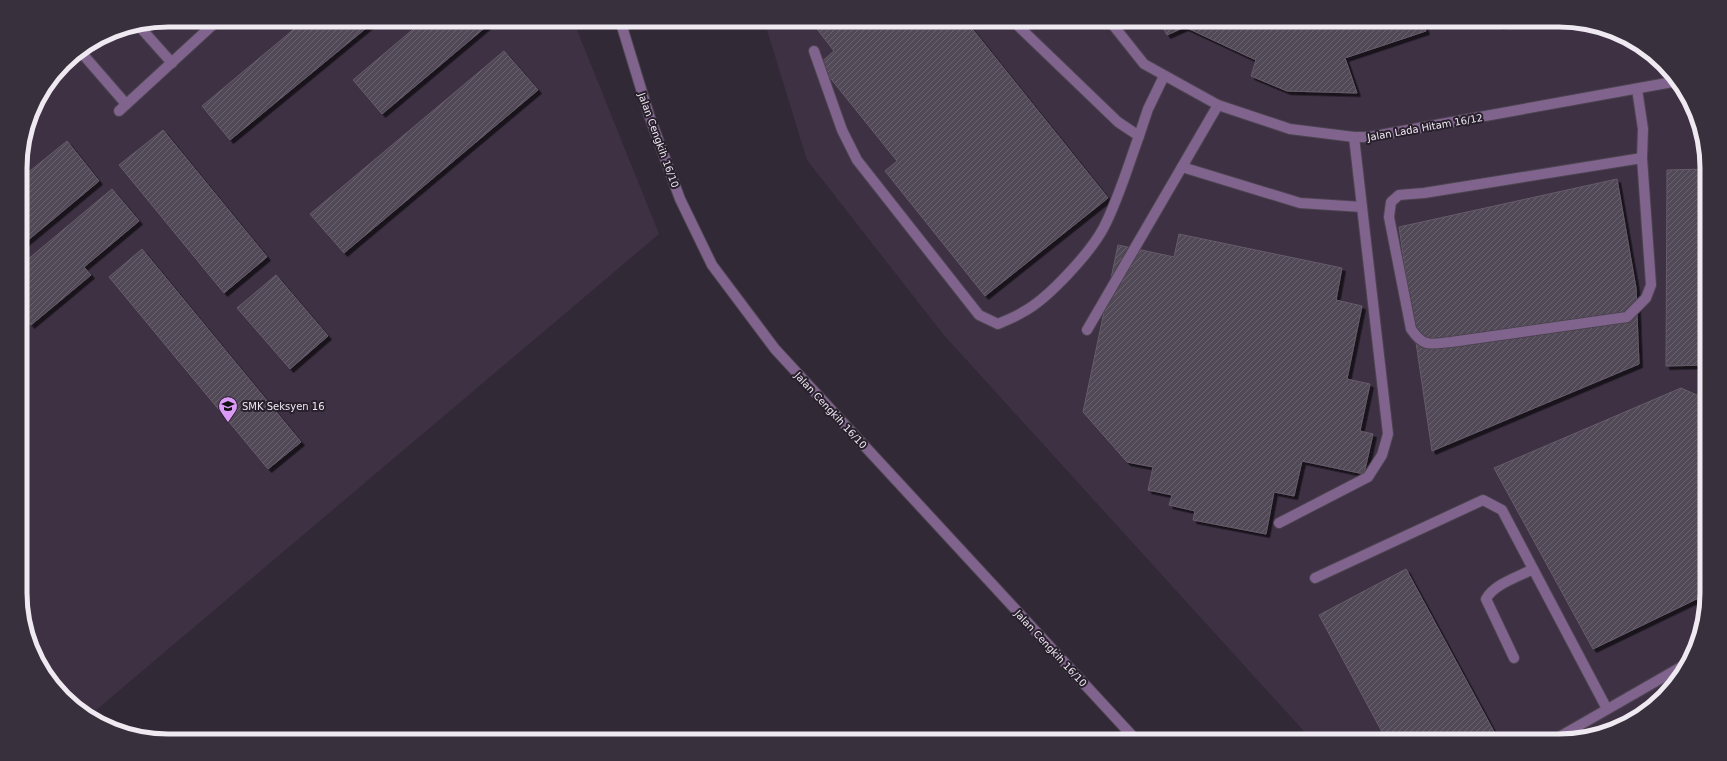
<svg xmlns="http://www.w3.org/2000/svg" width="1727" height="761" font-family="'DejaVu Sans',sans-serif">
<defs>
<pattern id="building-hatch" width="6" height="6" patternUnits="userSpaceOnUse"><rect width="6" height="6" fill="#514856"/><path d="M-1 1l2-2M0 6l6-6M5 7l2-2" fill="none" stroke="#6a626f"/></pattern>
<filter id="shadow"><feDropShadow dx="3.5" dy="3.5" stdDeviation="0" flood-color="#0009"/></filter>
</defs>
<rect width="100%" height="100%" fill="#322936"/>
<g fill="#3e3144">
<path d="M168 20H573L659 234 89 716 78 710 51 683 31 650 21 612 20 158 35 103 70 57 112 31Z"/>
<path d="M764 20H1559L1615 31 1649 51 1676 78 1696 112 1706 149 1707 593 1696 649 1676 683 1649 710 1607 733 1568 741H1313L943 334 807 160Z"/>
</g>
<g fill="url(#building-hatch)" stroke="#665c6a" filter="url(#shadow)">
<path d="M305 20H376L230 140 202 106Z"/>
<path d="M424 20H494L382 114 353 80Z"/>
<path d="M810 20H965L1108 198 985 296 885 171 897 161 819 64 834 51Z"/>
<path d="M1159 20H1422L1426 31 1345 58 1357 93 1287 91 1251 76 1256 60 1185 27 1167 35Z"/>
<path d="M1497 20H1529L1498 26Z"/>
<path d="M504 51 538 90 344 253 310 214Z"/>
<path d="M163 130 267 257 224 293 119 165Z"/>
<path d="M67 141 99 181 21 246 20 179Z"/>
<path d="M1706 169V365L1666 366 1667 170Z"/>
<path d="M1617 179 1636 288 1639 364 1432 451 1399 227Z"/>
<path d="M112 189 139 221 84 267 91 275 31 325 21 312V265Z"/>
<path d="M1179 234 1342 268 1336 300 1362 306 1347 379 1370 384 1360 431 1373 434 1364 474 1302 461 1294 496 1274 492 1266 534 1193 520 1195 511 1169 505 1172 495 1148 490 1153 467 1127 462 1083 412 1118 245 1174 257Z"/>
<path d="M142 249 301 442 268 469 109 277Z"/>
<path d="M276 275 328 336 290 369 237 308Z"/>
<path d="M1681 388 1706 399 1707 594 1593 649 1494 468Z"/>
<path d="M1406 569 1499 741H1387L1319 615Z"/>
</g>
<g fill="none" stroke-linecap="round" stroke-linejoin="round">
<defs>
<g id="service">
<path d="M1012 20 1118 122 1139 136 1148 109 1164 76"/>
<path d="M139 26 172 63"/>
<path d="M80 51 126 104"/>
<path d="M814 51 842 130 857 160 979 315 998 324C1007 320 1015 317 1023 312 1048 299 1091 252 1104 227 1119 198 1128 166 1139 136"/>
<path d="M1637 89 1643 129 1642 158 1651 285 1646 298 1627 317 1451 342C1430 344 1424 348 1411 329L1389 217 1391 202 1399 195 1424 193 1642 158"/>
<path d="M119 111 218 20"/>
<path d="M1182 167 1300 203 1362 207"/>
<path d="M1087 330 1218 105"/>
<path d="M1279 523 1368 477 1382 455 1388 434 1354 137"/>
<path d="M1315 578 1483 500 1502 510 1607 709"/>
<path d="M1514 658 1486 599C1494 584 1518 577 1533 569"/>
<path d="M1552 741 1688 663"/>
</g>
<path id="minor" d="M1109 20 1144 64 1218 105 1290 129 1354 137H1369L1678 81"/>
<path id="tertiary" d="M620 20 649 115 680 199 712 265 775 349 1137 741"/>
</defs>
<use href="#service" stroke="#4c4450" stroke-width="12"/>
<use href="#minor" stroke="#4c4450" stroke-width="12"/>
<use href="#tertiary" stroke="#4c4450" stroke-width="12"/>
<use href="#service" stroke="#80648d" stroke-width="10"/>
<use href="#minor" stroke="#80648d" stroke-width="10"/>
<use href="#tertiary" stroke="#80648d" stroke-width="10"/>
</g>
<defs>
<symbol id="school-pin" viewBox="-11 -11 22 30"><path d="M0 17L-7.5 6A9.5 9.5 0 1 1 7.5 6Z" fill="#da9af6" stroke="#28202c"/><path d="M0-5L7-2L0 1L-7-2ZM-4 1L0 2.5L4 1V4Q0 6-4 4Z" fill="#111"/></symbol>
</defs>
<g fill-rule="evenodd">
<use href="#school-pin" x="217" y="395" width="22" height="30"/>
</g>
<g text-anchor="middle" stroke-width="4" stroke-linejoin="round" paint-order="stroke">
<g font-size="10" fill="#efe9f2" stroke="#28202c">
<text transform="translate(1425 127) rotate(-10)" y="4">Jalan Lada Hitam 16/12</text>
<text transform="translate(659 140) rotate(70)" y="4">Jalan Cengkih 16/10</text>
<text transform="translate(831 410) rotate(47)" y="4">Jalan Cengkih 16/10</text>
<text transform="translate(1051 648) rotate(47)" y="4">Jalan Cengkih 16/10</text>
</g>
<g font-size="10" fill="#efe9f2" stroke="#28202c" text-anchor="start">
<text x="242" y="410">SMK Seksyen 16</text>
</g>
</g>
<path d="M0 0H1727V761H0ZM168 27H1559A141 141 0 0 1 1700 168V593A141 141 0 0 1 1559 734H168A141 141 0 0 1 27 593V168A141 141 0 0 1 168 27Z" fill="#38303c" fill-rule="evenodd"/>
<path fill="none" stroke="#efe9f2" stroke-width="5" d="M168 27H1559A141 141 0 0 1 1700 168V593A141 141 0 0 1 1559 734H168A141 141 0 0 1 27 593V168A141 141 0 0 1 168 27Z"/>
</svg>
